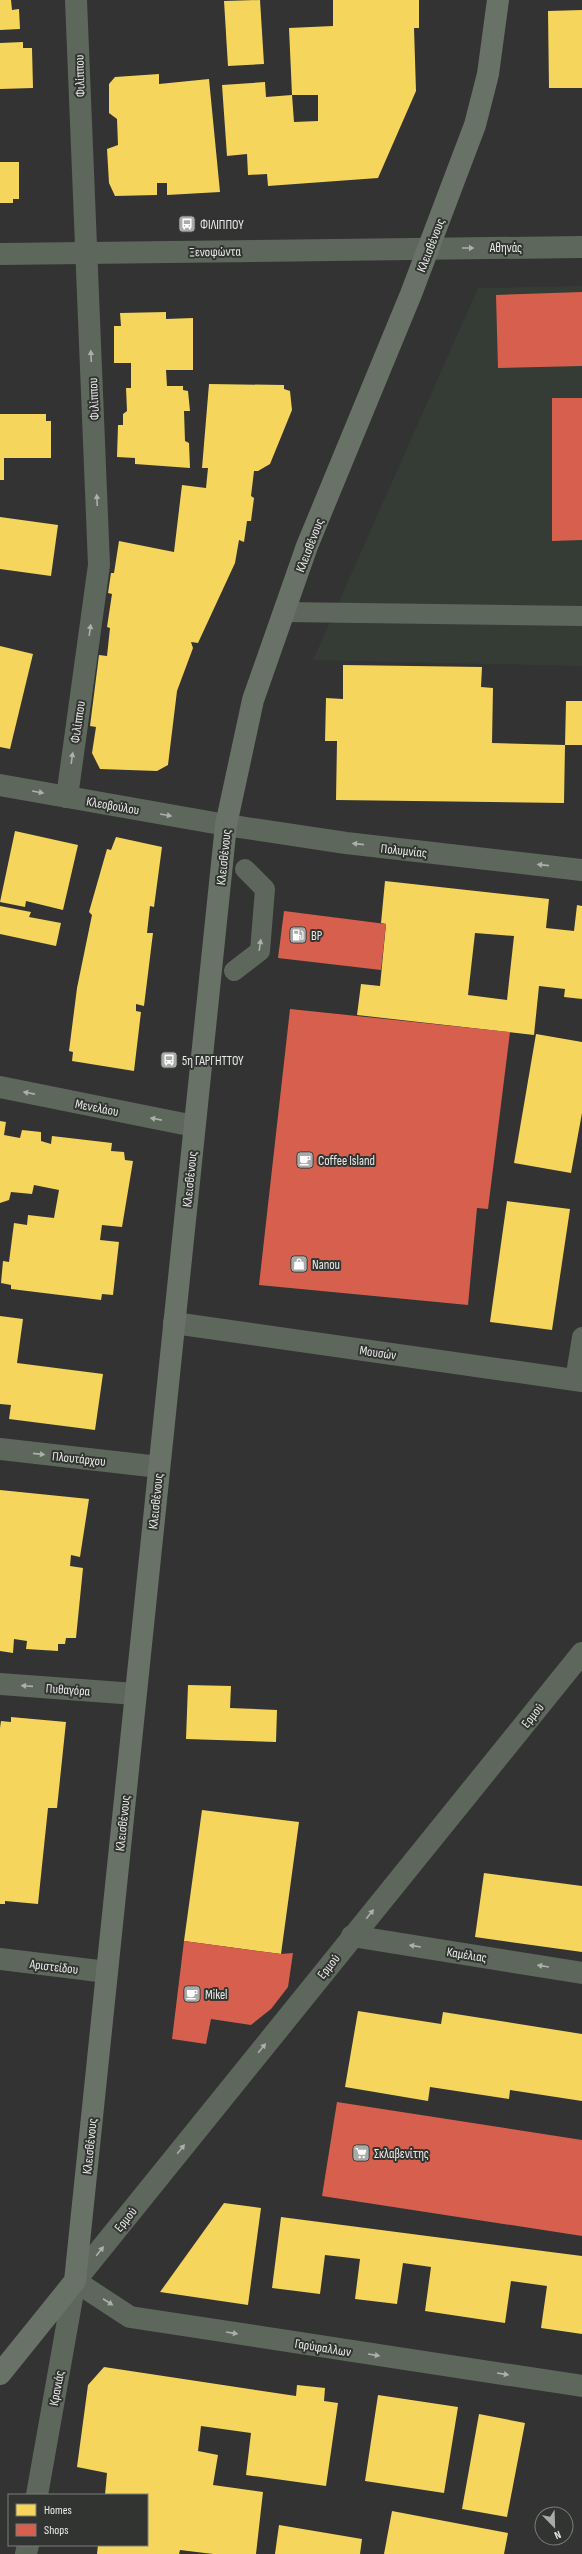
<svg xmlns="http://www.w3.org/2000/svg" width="582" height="2554" font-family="'Sofia Sans Condensed',sans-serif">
<rect width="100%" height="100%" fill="#323332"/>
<path fill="#353c35" d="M582 286V666L313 660 478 288Z"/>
<g fill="#f6d55c" fill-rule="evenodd">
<path d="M0 0H11L12 10 19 9 20 29 0 30Z"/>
<path d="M260 0 264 64 228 66 224 1Z"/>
<path d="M333 0H419V28H414L416 91 378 178 268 186 267 174 248 175 247 154 227 156 222 85 265 82 266 97 292 95 294 122 318 121V95H292L289 28 333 26Z"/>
<path d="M582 10V88H549L548 11Z"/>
<path d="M23 42V48H32L33 88 0 89V43Z"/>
<path d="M159 74V84L209 79 220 192 167 195V183H157V195L115 196 109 183 107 149 118 145 117 119 109 113V84L115 77Z"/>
<path d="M0 162H19V199H13V203H0Z"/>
<path d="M166 312V319L193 318V370H166L167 386H183V390L188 391 190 411H184L185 441 189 443 190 468 135 464V458L117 457 118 425H123V414L127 411 126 388H131V363H114V326H121L120 313Z"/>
<path d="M209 384 284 385V389L290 391 292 410 270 464 258 471H254L251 496 254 498 251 521H247L244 542 239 540 235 563 198 643 191 642 193 648 177 691 168 765 157 771 100 769 92 753 96 727 90 726 99 655 107 656 110 628 107 627 112 594 108 593 111 573H114L119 541 174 552 182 485 206 488 208 468H202Z"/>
<path d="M0 414H46V421H51V458H4V480H0Z"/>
<path d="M0 517 58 525 51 576 0 569Z"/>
<path d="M0 646 33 654 10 749 0 747Z"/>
<path d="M343 665 482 667 481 687 493 688 492 743 565 745 566 701H582V745H565L564 803 336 800 337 741H325L326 698 343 699Z"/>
<path d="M15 831 78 845 63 910 26 901 25 907 0 902Z"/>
<path d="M116 837 162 847 154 907 150 906 147 933H153L144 1006 136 1004V1011L141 1012 134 1071 72 1061 73 1052 69 1051 77 988 92 915 89 912 107 849 111 850Z"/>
<path d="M385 881 549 899 546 928 574 931 577 905 582 906V999L564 997 565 989 539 986 534 1035 357 1015 361 984 380 986 386 924 381 923ZM475 933 514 936 507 1000 468 995Z"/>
<path d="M0 906 31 912 29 917 61 923 56 946 0 934Z"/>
<path d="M536 1034 582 1042V1113L571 1173 514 1163Z"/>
<path d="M0 1121 6 1122 4 1135 20 1138 22 1130 41 1132V1141L51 1144 52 1136 112 1143 111 1151 124 1152 125 1160 133 1161 122 1227 102 1225 100 1240 119 1242 113 1295 102 1294 101 1300 11 1289V1285L1 1283 3 1261 9 1262 14 1223 27 1225 28 1215 54 1218 59 1190 34 1185 32 1194 11 1192 9 1200 0 1203Z"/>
<path d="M507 1201 570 1209 552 1330 490 1322Z"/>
<path d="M0 1316 23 1319 17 1363 103 1374 95 1430 9 1419 11 1405 0 1404Z"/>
<path d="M0 1490 89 1499 80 1557 71 1555 70 1566 83 1568 76 1638H66L65 1644H58V1651L26 1649 27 1641 14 1639 13 1653 0 1651Z"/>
<path d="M188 1685 231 1686 230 1708 277 1710 276 1742 186 1739Z"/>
<path d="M11 1717 66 1722 57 1808H48L38 1904 5 1901V1904H0V1728L1 1721 11 1722Z"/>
<path d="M202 1810 299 1822 281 1954 184 1941Z"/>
<path d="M484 1873 582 1886V1952L475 1937Z"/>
<path d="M358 2011 441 2024 443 2012 582 2034V2101L510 2090 509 2099 430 2087 428 2101 345 2087Z"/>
<path d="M224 2203 261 2208 248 2305 160 2292Z"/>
<path d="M281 2217 582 2256V2334L541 2328 547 2286 511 2281 505 2323 425 2311 431 2267 403 2263 397 2304 355 2299 360 2259 325 2255 320 2294 272 2288Z"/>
<path d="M104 2367 296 2396 297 2385 325 2388 324 2401 338 2403 326 2486 246 2475 251 2433 201 2426 198 2451 218 2455 213 2485 263 2492 256 2554H213L180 2550 179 2554H97L98 2545H147V2495H105L107 2473 77 2467 88 2385Z"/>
<path d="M378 2395 458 2407 444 2493 365 2481Z"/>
<path d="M479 2414 525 2423 507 2517 462 2509Z"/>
<path d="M392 2511 508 2533 504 2554H384Z"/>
<path d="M279 2525 362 2539 360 2554H275Z"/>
</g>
<g fill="#d6604d">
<path d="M582 292V366L498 368 496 295Z"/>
<path d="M552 398H582V540L552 541Z"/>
<path d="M284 911 386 924 381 970 278 958Z"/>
<path d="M290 1009 510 1032 488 1209 477 1208 468 1305 259 1285Z"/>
<path d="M184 1941 281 1954 293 1953 288 1987 271 2009 251 2025 211 2019 206 2044 172 2039Z"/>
<path d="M337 2102 582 2140V2236L322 2196Z"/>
</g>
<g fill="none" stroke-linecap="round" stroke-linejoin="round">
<g stroke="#5e675c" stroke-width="20">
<path d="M284 612 582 616"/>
<path d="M234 971 260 951 265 889 245 869"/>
<path d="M575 1380 582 1337"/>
</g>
<g stroke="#5e675c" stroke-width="22">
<path d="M0 785 226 825 346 843 582 870"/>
<path d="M67 797 99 565 76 0"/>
<path d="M0 1087 194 1126"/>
<path d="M174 1323 582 1381"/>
<path d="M0 1449 159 1467"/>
<path d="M0 1684 135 1694"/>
<path d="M352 1936 582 1973"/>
<path d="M0 1959 107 1972"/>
<path d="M75 2281 130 2317 582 2386"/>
<path d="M37 2495 75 2281 582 1653"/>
<path d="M26 2554 28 2545"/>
</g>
<path stroke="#5e675c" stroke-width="22" d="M0 254 582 247"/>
<path stroke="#687266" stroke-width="22" d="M0 2374 75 2281 226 825 253 700 307 546 411 294 475 125 488 74 498 0"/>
</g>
<defs><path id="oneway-solid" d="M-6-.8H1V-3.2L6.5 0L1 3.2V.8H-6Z"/></defs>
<g fill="#aab0aa">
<use href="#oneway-solid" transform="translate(468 248)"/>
<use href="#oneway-solid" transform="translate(91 356) rotate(-93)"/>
<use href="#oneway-solid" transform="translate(97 500) rotate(-93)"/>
<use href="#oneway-solid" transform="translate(90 630) rotate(-82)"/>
<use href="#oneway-solid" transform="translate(72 758) rotate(-82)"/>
<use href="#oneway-solid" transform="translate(38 792) rotate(10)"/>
<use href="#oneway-solid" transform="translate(166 815) rotate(10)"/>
<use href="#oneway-solid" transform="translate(358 844) rotate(-174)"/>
<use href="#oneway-solid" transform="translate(543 865) rotate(-174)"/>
<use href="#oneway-solid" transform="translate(260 945) rotate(-82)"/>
<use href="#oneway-solid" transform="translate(29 1093) rotate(-169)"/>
<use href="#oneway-solid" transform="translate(156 1119) rotate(-169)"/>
<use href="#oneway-solid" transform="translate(39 1454) rotate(6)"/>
<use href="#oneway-solid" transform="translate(27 1686) rotate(-176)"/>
<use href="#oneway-solid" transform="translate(370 1914) rotate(-51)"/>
<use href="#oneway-solid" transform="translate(415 1946) rotate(-171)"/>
<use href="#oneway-solid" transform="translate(543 1966) rotate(-171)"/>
<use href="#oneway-solid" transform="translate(262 2048) rotate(-51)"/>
<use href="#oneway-solid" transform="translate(181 2149) rotate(-51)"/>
<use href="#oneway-solid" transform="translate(100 2251) rotate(-51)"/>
<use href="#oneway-solid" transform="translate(108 2302) rotate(33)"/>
<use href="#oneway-solid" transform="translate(232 2333) rotate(9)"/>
<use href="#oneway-solid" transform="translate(374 2355) rotate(9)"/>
<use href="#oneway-solid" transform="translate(503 2374) rotate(9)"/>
</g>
<defs>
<symbol id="bus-square" viewBox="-11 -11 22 22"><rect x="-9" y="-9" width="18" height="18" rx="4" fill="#a9aba9" stroke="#323431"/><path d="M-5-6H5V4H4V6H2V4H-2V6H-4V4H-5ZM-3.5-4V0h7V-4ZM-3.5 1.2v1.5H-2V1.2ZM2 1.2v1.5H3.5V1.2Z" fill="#fff"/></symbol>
<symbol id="fuel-square" viewBox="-11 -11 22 22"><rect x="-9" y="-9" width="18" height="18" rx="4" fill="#a9aba9" stroke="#323431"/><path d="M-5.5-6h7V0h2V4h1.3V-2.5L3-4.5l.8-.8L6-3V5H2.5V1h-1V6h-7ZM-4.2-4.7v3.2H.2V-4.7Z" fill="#fff"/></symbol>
<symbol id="cafe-square" viewBox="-11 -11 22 22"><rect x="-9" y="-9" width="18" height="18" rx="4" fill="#a9aba9" stroke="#323431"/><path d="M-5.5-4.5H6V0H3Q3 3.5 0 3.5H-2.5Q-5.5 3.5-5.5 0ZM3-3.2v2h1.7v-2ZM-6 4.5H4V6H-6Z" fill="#fff"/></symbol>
<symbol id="shop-square" viewBox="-11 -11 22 22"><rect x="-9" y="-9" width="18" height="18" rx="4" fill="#a9aba9" stroke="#323431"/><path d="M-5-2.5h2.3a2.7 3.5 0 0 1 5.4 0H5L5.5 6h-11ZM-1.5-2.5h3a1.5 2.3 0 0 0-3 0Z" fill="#fff"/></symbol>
<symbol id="supermarket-square" viewBox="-11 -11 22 22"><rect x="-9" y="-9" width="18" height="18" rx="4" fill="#a9aba9" stroke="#323431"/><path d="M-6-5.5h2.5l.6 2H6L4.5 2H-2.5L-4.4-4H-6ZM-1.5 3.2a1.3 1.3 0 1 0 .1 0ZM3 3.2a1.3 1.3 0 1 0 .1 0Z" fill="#fff"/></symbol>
</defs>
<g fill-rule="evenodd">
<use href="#bus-square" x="177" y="214" width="20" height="20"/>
<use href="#fuel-square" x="288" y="925" width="20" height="20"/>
<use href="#bus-square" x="159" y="1050" width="20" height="20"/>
<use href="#cafe-square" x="295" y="1150" width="20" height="20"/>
<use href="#shop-square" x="289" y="1254" width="20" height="20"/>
<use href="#cafe-square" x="182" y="1984" width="20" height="20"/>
<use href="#supermarket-square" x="351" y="2143" width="20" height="20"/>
</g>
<g text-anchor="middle" stroke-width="4" stroke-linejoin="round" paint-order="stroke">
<g font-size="13" fill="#e9ebe9" stroke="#323431">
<text transform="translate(79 76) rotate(-92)" y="5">Φιλίππου</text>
<text transform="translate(430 245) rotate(-69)" y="5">Κλεισθένους</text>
<text x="506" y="252">Αθηνάς</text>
<text transform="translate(215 251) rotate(-1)" y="5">Ξενοφώντα</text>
<text transform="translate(93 399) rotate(-93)" y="5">Φιλίππου</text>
<text transform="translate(309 545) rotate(-69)" y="5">Κλεισθένους</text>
<text transform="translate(77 722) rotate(-82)" y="5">Φιλίππου</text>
<text transform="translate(113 805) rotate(10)" y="5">Κλεοβούλου</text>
<text transform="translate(404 850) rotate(6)" y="5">Πολυμνίας</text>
<text transform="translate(223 857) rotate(-84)" y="5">Κλεισθένους</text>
<text transform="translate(97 1107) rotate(11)" y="5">Μενελάου</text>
<text transform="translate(189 1179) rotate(-84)" y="5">Κλεισθένους</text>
<text transform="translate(378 1352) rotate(8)" y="5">Μουσών</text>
<text transform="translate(79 1458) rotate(6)" y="5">Πλουτάρχου</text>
<text transform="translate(155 1501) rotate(-84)" y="5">Κλεισθένους</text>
<text transform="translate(68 1689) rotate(4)" y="5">Πυθαγόρα</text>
<text transform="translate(532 1715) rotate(-51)" y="5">Ερμού</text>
<text transform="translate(122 1823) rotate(-84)" y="5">Κλεισθένους</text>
<text transform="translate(467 1954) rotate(9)" y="5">Καμέλιας</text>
<text transform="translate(54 1966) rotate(7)" y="5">Αριστείδου</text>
<text transform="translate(328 1966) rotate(-51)" y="5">Ερμού</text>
<text transform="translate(89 2146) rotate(-84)" y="5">Κλεισθένους</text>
<text transform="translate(125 2219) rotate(-51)" y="5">Ερμού</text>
<text transform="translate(323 2347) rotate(9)" y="5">Γαρύφαλλων</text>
<text transform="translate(56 2388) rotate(-80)" y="5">Κρανιάς</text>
</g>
<g font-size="13" fill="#e9ebe9" stroke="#323431" text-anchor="start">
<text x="200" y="229">ΦΙΛΙΠΠΟΥ</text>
<text x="311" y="940">BP</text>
<text x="182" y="1065">5η ΓΑΡΓΗΤΤΟΥ</text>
<text x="318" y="1165">Coffee Island</text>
<text x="312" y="1269">Nanou</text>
<text x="205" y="1999">Mikel</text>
<text x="374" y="2158">Σκλαβενίτης</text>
</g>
</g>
<rect x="8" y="2494" width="140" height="52" fill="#323431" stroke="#7b7d7b"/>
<rect x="16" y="2504" width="20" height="12" fill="#f6d55c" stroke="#7b7d7b"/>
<text x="44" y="2514" font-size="12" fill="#e9ebe9">Homes</text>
<rect x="16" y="2524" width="20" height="12" fill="#d6604d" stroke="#7b7d7b"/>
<text x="44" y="2534" font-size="12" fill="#e9ebe9">Shops</text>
<g transform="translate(554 2526) rotate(157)"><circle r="19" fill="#323431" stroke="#7b7d7b"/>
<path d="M0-3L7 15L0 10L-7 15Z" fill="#a9aba9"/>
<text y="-6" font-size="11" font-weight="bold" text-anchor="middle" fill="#e9ebe9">N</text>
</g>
</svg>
